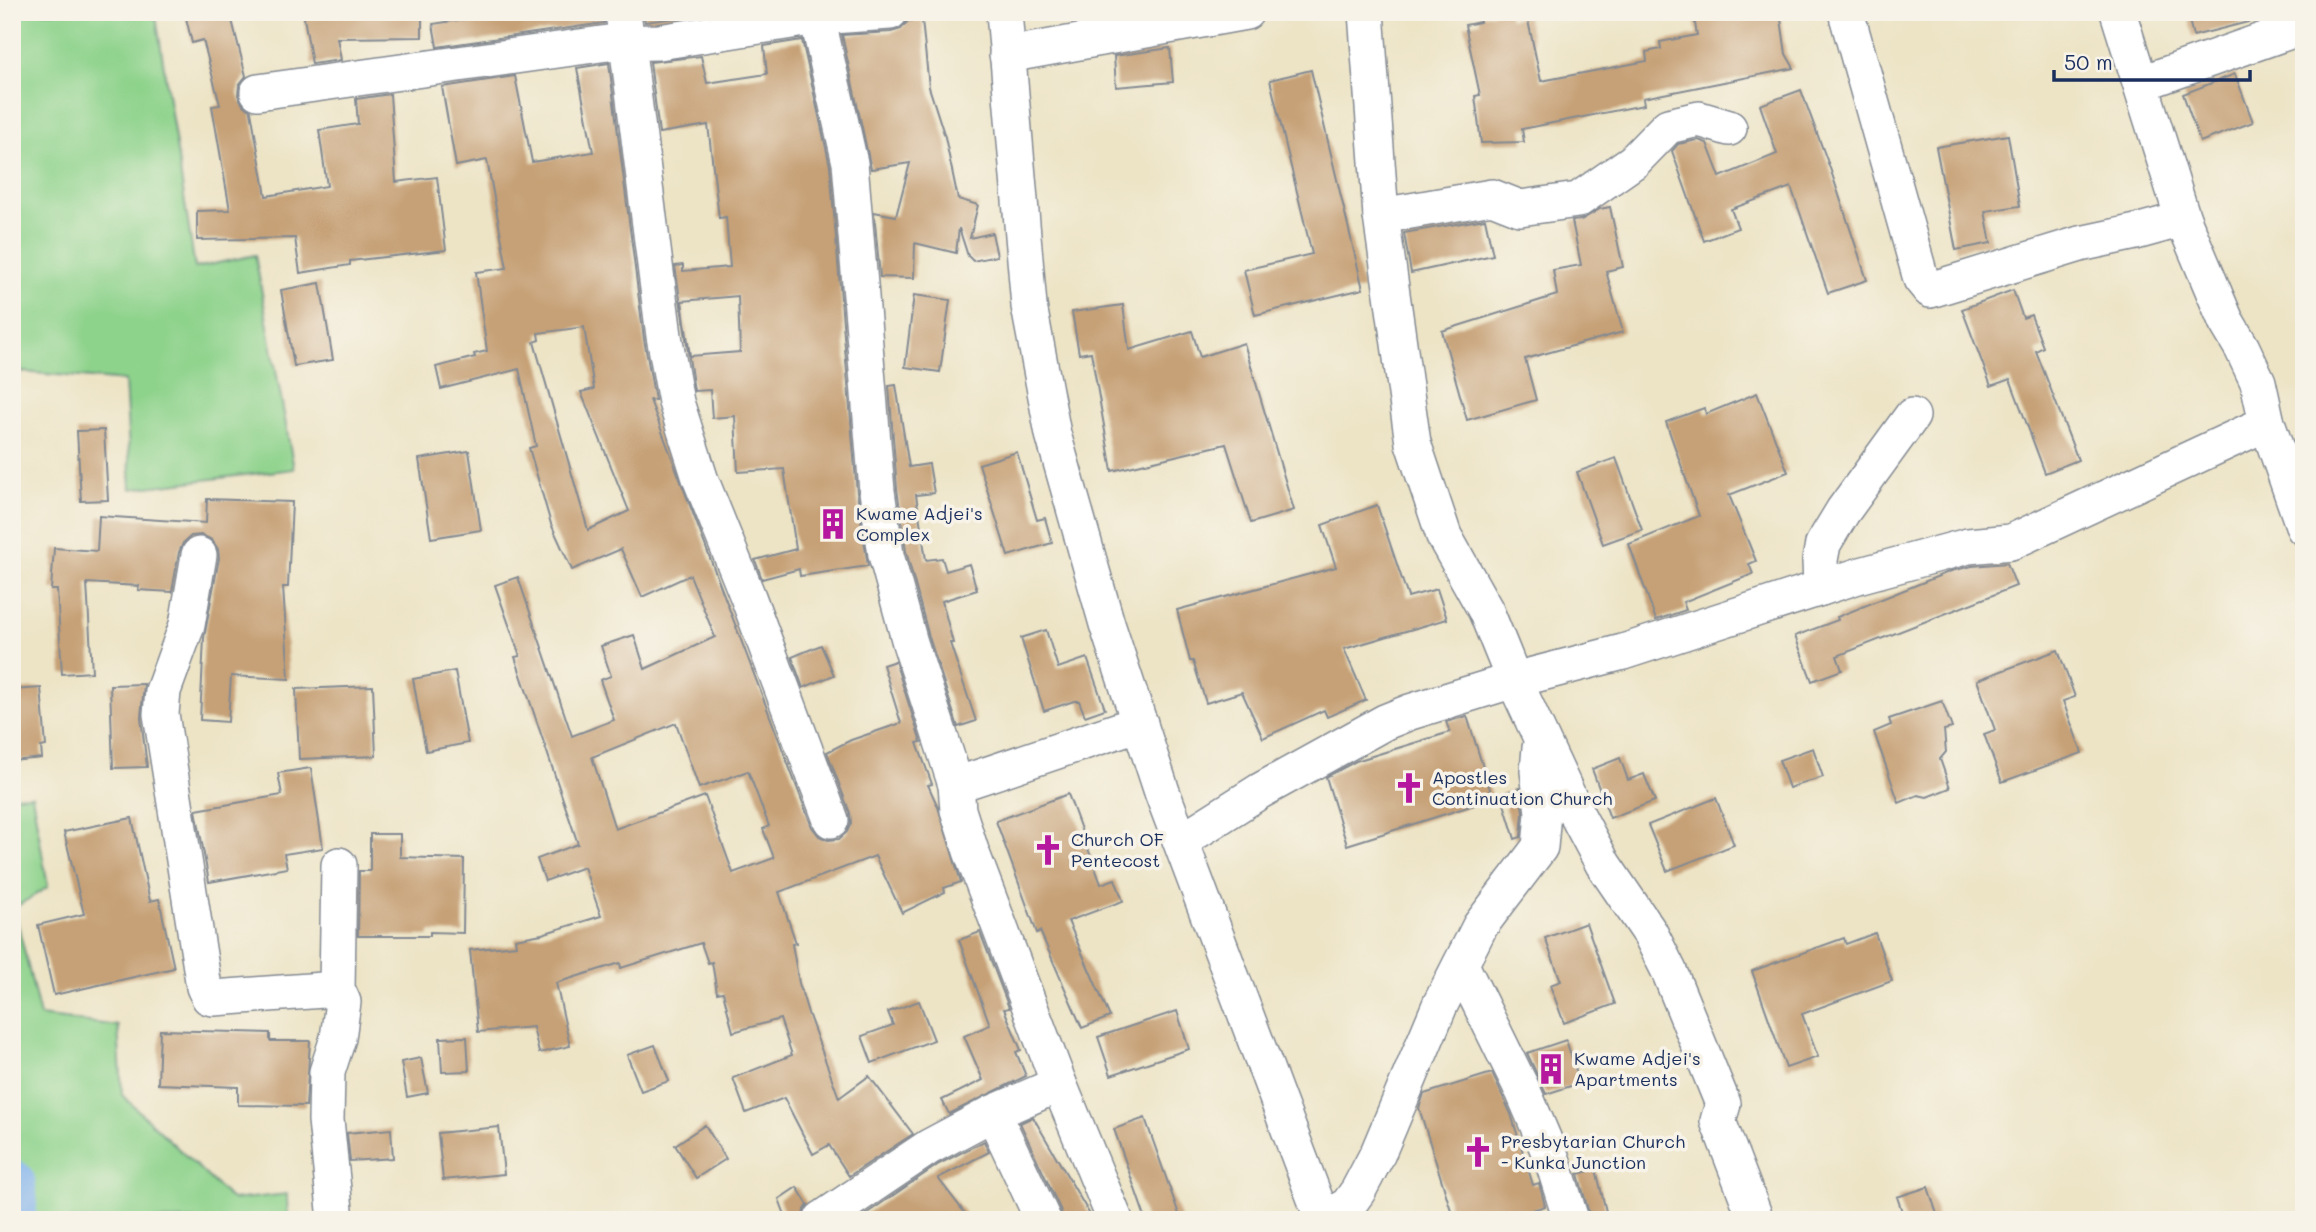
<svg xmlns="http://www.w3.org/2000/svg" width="2316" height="1232" font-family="Mali,sans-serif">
<rect width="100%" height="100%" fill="#f7f3e8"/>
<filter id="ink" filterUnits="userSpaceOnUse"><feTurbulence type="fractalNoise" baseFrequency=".0143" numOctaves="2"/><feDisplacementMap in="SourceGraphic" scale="14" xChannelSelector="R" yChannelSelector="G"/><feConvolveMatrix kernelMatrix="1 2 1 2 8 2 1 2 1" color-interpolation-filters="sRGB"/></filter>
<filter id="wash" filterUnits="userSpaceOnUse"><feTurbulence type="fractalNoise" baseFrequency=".00686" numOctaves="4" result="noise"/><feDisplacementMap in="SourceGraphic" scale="28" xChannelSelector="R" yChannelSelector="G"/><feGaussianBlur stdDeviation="1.57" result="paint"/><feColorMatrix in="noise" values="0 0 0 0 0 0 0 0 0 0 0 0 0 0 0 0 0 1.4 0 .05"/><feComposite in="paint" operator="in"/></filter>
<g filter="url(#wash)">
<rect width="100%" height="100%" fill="#ede4c6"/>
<g fill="#8ed38c" stroke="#548175" stroke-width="2">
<path d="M12 12H164L156 16 195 268 255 255 294 469 131 489 125 381 12 371Z"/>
<path d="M32 795 48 887 14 908 40 1016 118 1026 122 1095 232 1200 287 1194 288 1220H12V796Z"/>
</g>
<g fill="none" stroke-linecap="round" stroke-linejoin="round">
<path stroke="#7fb2ec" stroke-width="47" d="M12 1183 14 1200 12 1213"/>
</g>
<g id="blocks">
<g fill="#c6a076" fill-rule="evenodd">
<path d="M207 12H230L246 76 239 85 238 95 243 105 251 111 266 196 327 186 319 130 358 124 356 99 390 94 396 182 437 177 446 250 350 261V265L300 273 295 238 197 240V211L230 210 212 106 220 105 203 40 192 43 186 18Z"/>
<path d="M303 12H422V37L337 38 341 60 312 64Z"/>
<path d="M523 12H603L604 23 437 47 433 24 504 13 505 15Z"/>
<path d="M643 12H692L693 16 645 22Z"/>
<path d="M1496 12H1508L1510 19 1527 16 1541 81 1647 61 1646 52 1661 49 1660 42 1697 35 1693 12H1780L1786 54 1794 68 1643 98 1644 105 1522 129 1524 142 1481 143 1475 96 1480 95 1465 25 1480 22 1479 16Z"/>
<path d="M2187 12H2255L2256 20 2193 36Z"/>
<path d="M922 20 929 87 945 137 958 199 978 205 970 238 992 233 997 256 973 261 968 256 959 228 956 253 915 243 914 278 880 277 874 212 896 216 910 163 871 169 842 35 891 32 901 29 908 21Z"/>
<path d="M802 40 830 166 857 493 868 566 800 576 799 569 762 579 755 560 796 549 784 469 738 472 735 416 712 418 710 390 694 391 675 266 683 265V271L730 267 726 217 719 218 708 125 659 133 650 62 701 56 707 83 767 74 764 46ZM738 296 740 352 690 356 682 301Z"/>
<path d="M1170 48 1173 82 1116 87 1114 56Z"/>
<path d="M609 63 644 339 655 400H650L812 827 819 836 828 840 839 839 847 832 851 823 850 813 827 752 851 740 901 723 883 665 895 661 921 742 917 743 932 784 928 785 938 807 961 882 944 888 945 892 902 913 875 856 779 892 796 943 792 944 799 983 808 1013 839 1098 869 1076 913 1134 849 1176 829 1145 813 1154 784 1098 746 1113 733 1078 792 1055 780 1019 733 1032 723 992 717 993 712 962 708 963 701 943 621 968 620 963 556 983 570 1046 539 1053 533 1027 478 1032 470 950 516 945 515 939 542 934 601 916 584 867 545 881 537 859 578 844 515 657 520 656 495 585 518 577 572 736 614 720 600 680 611 676 601 646 634 635 645 669 715 637 690 575 642 597 621 549 572 570 551 524 529 448 536 446 519 369 441 389 436 367 475 357 474 354 487 351 476 272 507 268 487 160 456 166 442 87 515 76 532 162 593 152 577 68ZM584 327 594 389 581 392 629 511 588 530 534 342 539 340 538 333ZM676 723 699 788 748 771 769 826 763 829 774 858 733 873 705 796 615 829 592 757Z"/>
<path d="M1311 70 1363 289 1255 315 1244 270 1312 254 1270 80Z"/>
<path d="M2235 74 2253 122 2200 142 2183 94Z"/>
<path d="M1801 90 1831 171 1867 280 1828 293 1791 187 1731 209 1738 228 1704 241 1672 151 1678 144 1698 140 1707 143 1720 177 1777 154 1760 105Z"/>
<path d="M2008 135 2020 206 1985 211 1991 243 1956 250 1936 147Z"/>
<path d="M1610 207 1623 267 1606 271 1623 332 1525 359 1536 400 1467 420 1442 331 1557 295 1553 270 1581 265 1572 221 1581 220 1600 209Z"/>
<path d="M1485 219 1493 255 1411 273 1404 233Z"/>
<path d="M320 283 333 360 294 366 281 290Z"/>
<path d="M2013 290 2023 318 2031 315 2043 347 2036 351 2078 460 2045 473 2010 379 1991 386 1962 309Z"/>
<path d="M914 295 950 300 940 372 905 367Z"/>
<path d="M1123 305 1129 350 1192 331 1200 357 1244 343 1294 510 1251 523 1226 444 1112 471 1091 352 1079 354 1072 312Z"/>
<path d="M896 385 909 467 929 464 934 493 916 495 926 560 942 558 946 571 969 564 977 590 942 601 953 643H950L976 721 958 727 929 637 906 551 897 489 889 386Z"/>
<path d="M1757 393 1788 472 1729 495 1756 561 1749 564 1753 574 1683 602 1686 610 1656 620 1629 544 1699 516 1666 422 1704 408 1706 414Z"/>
<path d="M104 430 108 500 81 501 77 431Z"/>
<path d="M469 451 481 530 431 538 419 459Z"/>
<path d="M1017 452 1037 520 1045 518 1052 543 1008 556 979 464Z"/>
<path d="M1616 458 1642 530 1603 544 1577 472Z"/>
<path d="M207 499 292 502 288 587H283L289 679 231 676 228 722 200 720 204 638 219 558 218 549 212 540 202 535 191 536 183 543 179 552 172 592 138 590 139 586 87 583 92 672 62 674 57 590H51L54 548 97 551 99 516 206 523Z"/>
<path d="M1377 505 1408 597 1437 589 1447 619 1344 649 1366 700 1327 717 1324 710 1263 738 1242 692 1206 703 1193 661H1190L1177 610 1336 567 1322 525Z"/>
<path d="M2007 563 2016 586 1837 656 1842 670 1812 681 1795 636 1838 620 1837 617 1951 571 1972 566Z"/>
<path d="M1046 630 1058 668 1087 658 1105 709 1085 716 1079 701H1074L1044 711 1021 638Z"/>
<path d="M821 645 834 675 803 688 792 657Z"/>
<path d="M2058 650 2075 697 2063 701 2082 753 2002 782 1984 734 1995 730 1977 680Z"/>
<path d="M455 671 468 743 426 751 413 679Z"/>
<path d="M144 684 141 717 147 767 113 768 110 685Z"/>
<path d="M373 686 376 756 299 759 296 689Z"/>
<path d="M41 688 46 746 41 747 42 758 12 761V690Z"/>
<path d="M1942 701 1952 728 1944 730 1946 752 1940 759 1950 788 1927 797 1918 795 1899 803 1874 732 1891 725 1889 719Z"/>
<path d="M1467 716 1493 799 1347 845 1326 777 1356 761 1450 732 1446 722Z"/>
<path d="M1813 748 1823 777 1789 788 1779 760Z"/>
<path d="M1620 758 1628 780 1644 774 1655 801 1610 818 1592 769Z"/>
<path d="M311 768 323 848 284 854 287 868 209 882 196 810 282 795 278 773Z"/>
<path d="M1520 788 1523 813 1521 837 1515 839 1501 794Z"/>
<path d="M1068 794 1101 884 1115 879 1123 901 1068 921 1110 1017 1082 1028 1040 931 1037 933 996 821Z"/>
<path d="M1716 798 1734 845 1667 871 1648 825Z"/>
<path d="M132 818 150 901 159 899 174 968 54 995 38 925 84 914 64 832Z"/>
<path d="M370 834H400V857L464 859 463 933 430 932V936H358L359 871H370Z"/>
<path d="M1586 923 1615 1004 1564 1023 1550 985 1561 981 1545 938Z"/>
<path d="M980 932 1009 1008 1004 1009 1021 1050 1016 1052 1026 1076 949 1114 942 1100 983 1080 964 1036 990 1025 959 940Z"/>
<path d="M1875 933 1892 981 1802 1014 1818 1057 1786 1068 1752 971 1844 938 1846 944Z"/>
<path d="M919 1001 934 1040 872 1063 862 1036 893 1025 888 1012Z"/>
<path d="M1177 1011 1189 1049 1111 1075 1098 1037Z"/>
<path d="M160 1030 270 1033V1041H310L306 1106 238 1105V1087L158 1084Z"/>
<path d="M467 1037 469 1071 442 1072 440 1038Z"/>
<path d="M1566 1040 1580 1083 1546 1094 1527 1053Z"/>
<path d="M655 1045 669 1081 641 1091 627 1055Z"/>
<path d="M421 1058 428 1093 407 1097 401 1062Z"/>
<path d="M1492 1073 1511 1114 1533 1185 1539 1183 1545 1206 1501 1220H1454L1419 1108 1424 1094Z"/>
<path d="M1033 1117 1093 1220H1063L1061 1211 1020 1123Z"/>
<path d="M1145 1118 1181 1220H1146L1114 1129Z"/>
<path d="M705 1125 726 1159 696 1178 675 1145Z"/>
<path d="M499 1127 504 1174 443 1180 438 1133Z"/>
<path d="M391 1129 393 1158 350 1161 347 1133Z"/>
<path d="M984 1141 989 1152 938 1178 970 1220H857L939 1164Z"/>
<path d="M1596 1169 1608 1220H1591L1578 1174Z"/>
<path d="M797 1187 808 1205 804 1211 802 1220H787L779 1199Z"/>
<path d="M1928 1187 1939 1220H1905L1897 1197Z"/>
</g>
</g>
</g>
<g filter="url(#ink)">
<use href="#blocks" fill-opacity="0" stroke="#848a92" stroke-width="2"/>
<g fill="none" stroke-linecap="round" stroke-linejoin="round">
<defs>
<g id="minor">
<path d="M623 12 664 336 676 402 700 478 748 597 831 820"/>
<path d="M816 12 850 163 877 491 886 555 910 643 956 785 958 810 971 851 1059 1084 1115 1220"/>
<path d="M1004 12 1029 306 1053 434 1107 624 1162 792 1323 1220"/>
<path d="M1366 12 1381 216 1413 443 1444 536 1486 611 1514 680 1576 813 1603 864 1650 933 1669 971 1723 1104 1718 1121 1756 1220"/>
<path d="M1846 12 1921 279 1930 290 2080 244 2136 232 2183 219"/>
<path d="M2118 12 2183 219 2226 321 2242 348 2258 382 2267 423 2304 528"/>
<path d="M1007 55 1246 12"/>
<path d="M2142 83 2304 26"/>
<path d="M258 92 608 43 659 42 817 17 890 12"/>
<path d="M1381 216 1492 197 1520 208 1578 200 1634 161 1668 126 1699 119 1729 128"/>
<path d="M199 555 187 625 163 691 161 714 204 987 209 997 214 998 337 989"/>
<path d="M1821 588 1820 560 1823 544 1843 511 1912 416"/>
<path d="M956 785 1140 723"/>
<path d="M1181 841 1260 791 1385 722 1410 712 1514 680 1623 652 1861 575 1968 546 2011 542 2267 423"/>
<path d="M1461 965 1523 1091 1552 1159 1571 1220"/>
<path d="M993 1113 1043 1220"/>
<path d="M822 1219 929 1147 993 1113 1059 1084"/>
<path d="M336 1220 326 1120 327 1072 338 1038 343 1002 337 989 339 865"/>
<path d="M1323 1220 1348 1205 1358 1191 1378 1153 1440 1005 1480 926 1540 847 1543 813 1538 771 1540 748"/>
</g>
</defs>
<use href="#minor" stroke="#848a92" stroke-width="38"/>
<use href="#minor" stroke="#fff" stroke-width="35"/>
</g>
</g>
<defs>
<symbol id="building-bare" viewBox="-9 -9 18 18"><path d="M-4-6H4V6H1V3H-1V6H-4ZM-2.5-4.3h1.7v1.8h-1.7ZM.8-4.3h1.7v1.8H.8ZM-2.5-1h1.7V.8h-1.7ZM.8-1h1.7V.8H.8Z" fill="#b5179e" stroke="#f7f3e8" stroke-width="2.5" paint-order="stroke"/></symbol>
<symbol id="church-bare" viewBox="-9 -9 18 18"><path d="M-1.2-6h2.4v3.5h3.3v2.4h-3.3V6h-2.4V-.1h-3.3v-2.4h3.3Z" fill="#b5179e" stroke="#f7f3e8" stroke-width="2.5" paint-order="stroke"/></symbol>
</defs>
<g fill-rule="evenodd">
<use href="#building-bare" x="811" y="502" width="44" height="44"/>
<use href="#church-bare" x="1387" y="766" width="44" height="44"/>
<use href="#church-bare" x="1026" y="828" width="44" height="44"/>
<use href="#building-bare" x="1529" y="1047" width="44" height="44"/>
<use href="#church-bare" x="1456" y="1130" width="44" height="44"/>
</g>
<g text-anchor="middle" stroke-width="7" stroke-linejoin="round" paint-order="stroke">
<g font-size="18" fill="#1b2f5e" stroke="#f7f3e8" text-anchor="start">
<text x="856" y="520">Kwame Adjei's<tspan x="856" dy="21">Complex</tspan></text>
<text x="1432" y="784">Apostles<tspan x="1432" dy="21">Continuation Church</tspan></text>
<text x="1071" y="846">Church OF<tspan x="1071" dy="21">Pentecost</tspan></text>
<text x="1574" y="1065">Kwame Adjei's<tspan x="1574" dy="21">Apartments</tspan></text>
<text x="1501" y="1148">Presbytarian Church<tspan x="1501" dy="21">- Kunka Junction</tspan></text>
</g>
</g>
<rect width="2316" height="1232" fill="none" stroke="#f7f3e8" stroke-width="42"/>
<path d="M2054 70v10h196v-10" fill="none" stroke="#1b2f5e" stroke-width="3.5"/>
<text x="2064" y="70" font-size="21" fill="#1b2f5e" stroke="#f7f3e8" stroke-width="5" paint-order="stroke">50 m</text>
</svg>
